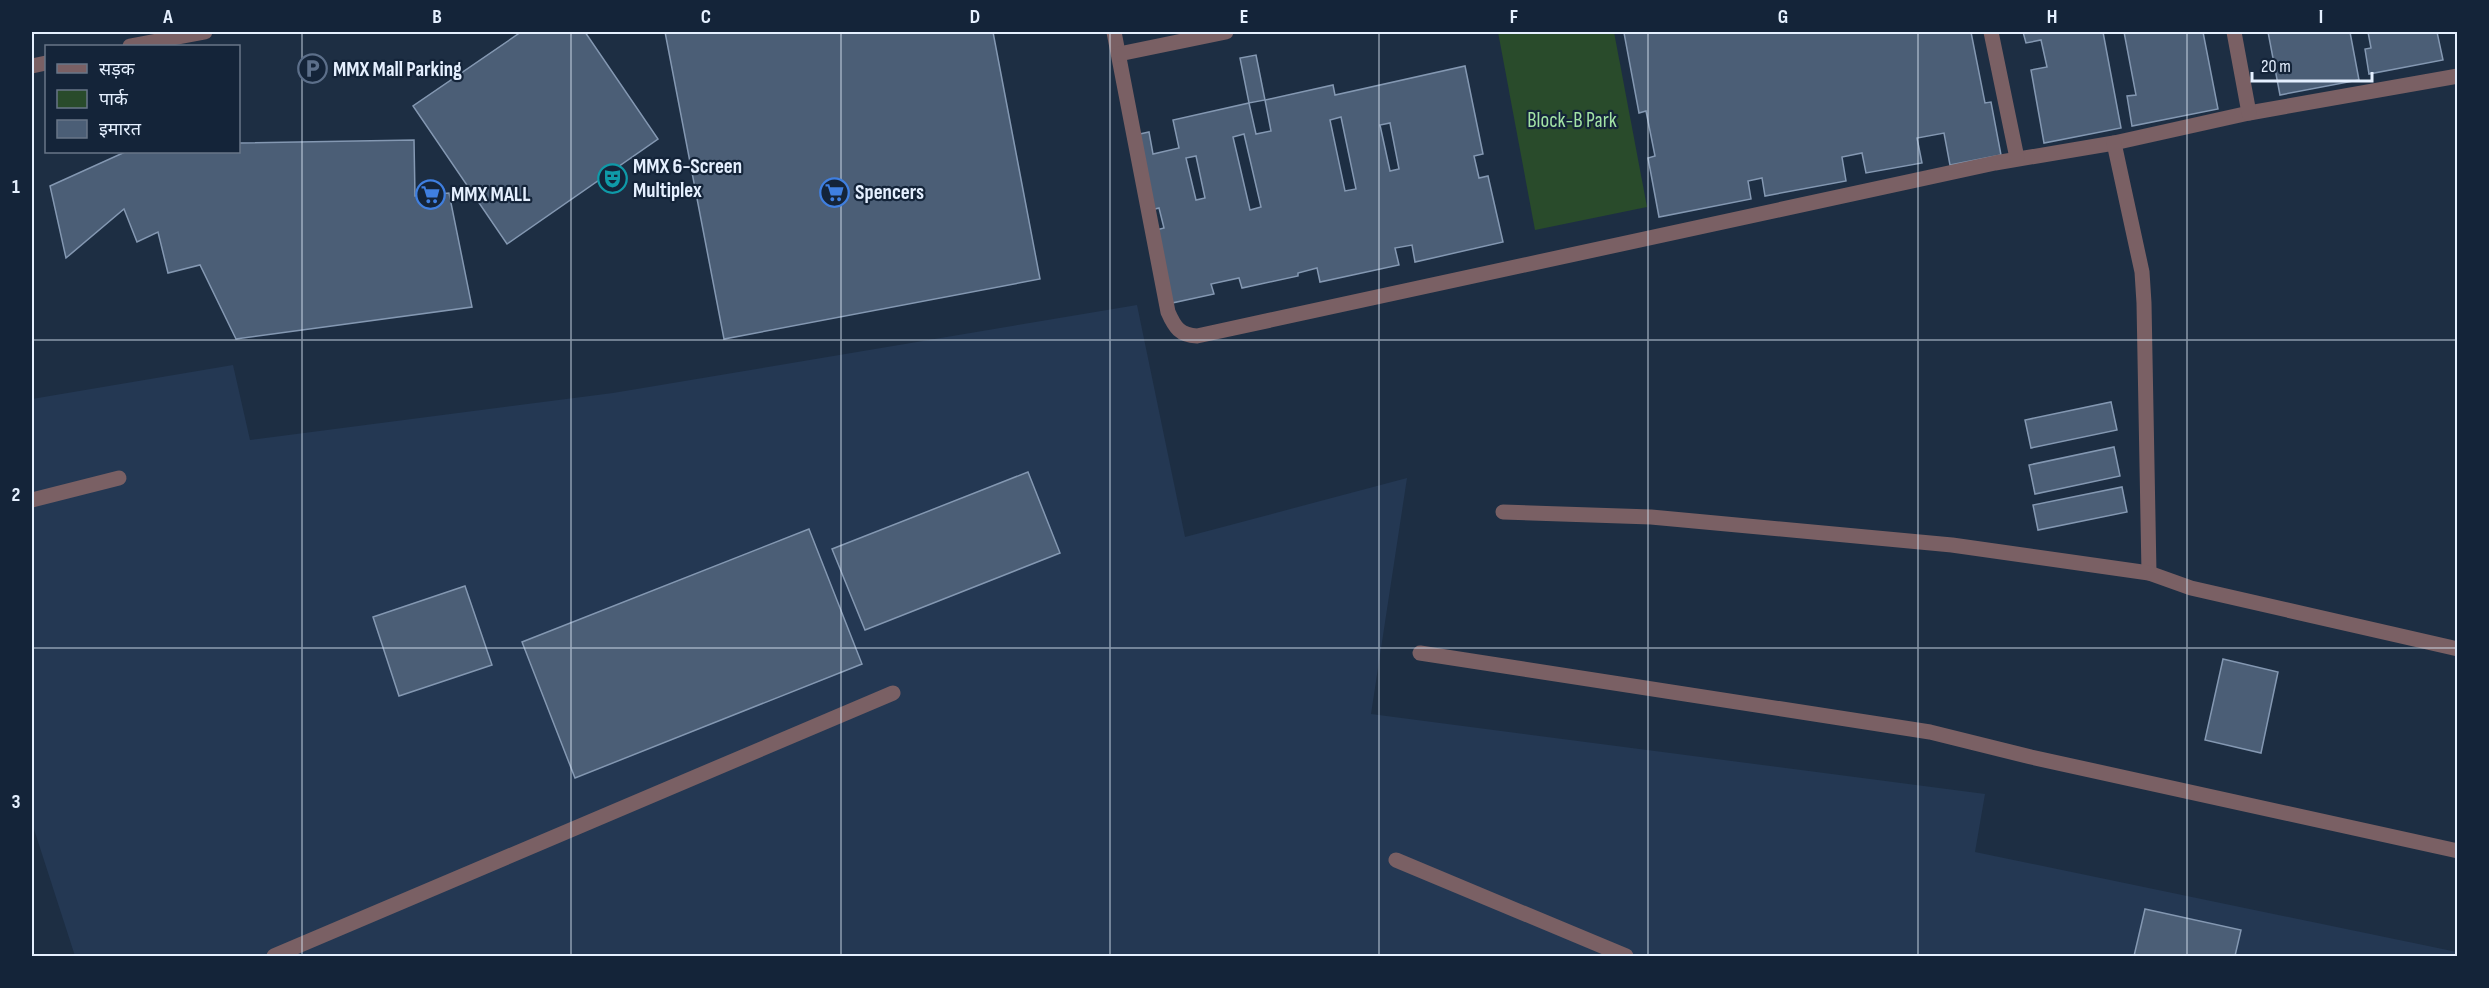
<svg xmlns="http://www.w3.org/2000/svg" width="2489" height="988" font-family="'Sofia Sans Condensed','Noto Sans Devanagari',sans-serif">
<rect width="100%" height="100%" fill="#1d2e43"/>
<path fill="#243853" d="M1137 305 1185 537 1407 478 1371 714 1985 794 1975 852 2457 952V956H75L32 823V399L233 365 250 440 613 393Z"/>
<path fill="#294b2b" d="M1498 32H1614L1647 207 1535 230Z"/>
<g fill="#4b5e76" stroke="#8498b2" stroke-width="1.5" fill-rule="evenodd">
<path d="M521 32H585L658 139 507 244 413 106Z"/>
<path d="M665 32H993L1040 279 724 339Z"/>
<path d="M1631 32H1971L1985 103 1991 102 2001 155 1950 165 1944 133 1917 138 1922 163 1866 173 1862 153 1842 157 1846 181 1765 196 1762 178 1748 181 1751 199 1659 217 1648 158 1655 156 1646 111 1639 113 1624 33Z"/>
<path d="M2023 32H2103L2121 128 2044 143 2031 70 2047 67 2041 40 2026 43Z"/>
<path d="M2124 32H2203L2218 109 2132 126 2127 96 2136 95Z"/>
<path d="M2268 32H2350L2359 80 2280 95Z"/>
<path d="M2368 32H2437L2443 60 2369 74 2365 49 2371 48Z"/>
<path d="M1256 55 1265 100 1249 103 1240 58Z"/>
<path d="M1465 66 1483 154 1474 156 1479 178 1488 176 1503 242 1415 262 1412 245 1395 248 1399 265 1320 282 1317 268 1298 273V276L1242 288 1239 278 1211 284 1214 294 1172 303 1156 230 1164 228 1159 208 1151 210 1135 135 1149 132 1153 154 1179 148 1173 120 1249 103 1256 134 1271 131 1265 100 1333 85 1335 95ZM1341 117 1356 189 1345 191 1330 120ZM1390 123 1399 169 1390 171 1380 125ZM1244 134 1261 207 1250 210 1233 137ZM1196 156 1205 198 1196 200 1186 158Z"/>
<path d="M414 140 415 196 449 193 472 307 236 339 200 265 168 273 158 232 137 242 124 209 66 258 50 186 125 152H238V143Z"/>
<path d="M2111 402 2117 430 2031 448 2025 420Z"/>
<path d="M2114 447 2120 476 2035 494 2029 465Z"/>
<path d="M1028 472 1060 553 865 630 832 549Z"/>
<path d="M2122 487 2127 512 2038 530 2033 505Z"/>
<path d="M809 529 862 664 575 778 522 642Z"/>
<path d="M465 586 492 665 399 696 373 617Z"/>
<path d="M2223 659 2278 672 2261 753 2205 740Z"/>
<path d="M2145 909 2241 930 2235 956H2134Z"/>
</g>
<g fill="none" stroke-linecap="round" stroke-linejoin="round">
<g stroke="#7a6064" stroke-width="15">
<path d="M130 46 205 32"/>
<path d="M32 66 46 63"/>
<path d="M32 500 119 478"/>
<path d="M1396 860 1626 956"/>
<path d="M274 956 893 693"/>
</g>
<g stroke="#7a6064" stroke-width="15">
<path d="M1114 32 1168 312C1175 328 1180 335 1197 336L1995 163 2114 143 2249 113 2458 76"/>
<path d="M1991 32 2017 158"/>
<path d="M2234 32 2249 113"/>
<path d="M1119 54 1226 32"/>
<path d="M2114 143 2142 272 2144 303 2149 573"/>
<path d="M1503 512 1651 517 1952 545 2149 573 2191 588 2458 649"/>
<path d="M1420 653 1930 732 2031 757 2458 851"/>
</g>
</g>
<path fill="none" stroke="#e5f0ff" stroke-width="1.5" stroke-opacity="0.55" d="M302 32V956M571 32V956M841 32V956M1110 32V956M1379 32V956M1648 32V956M1918 32V956M2187 32V956M32 340H2458M32 648H2458"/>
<defs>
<symbol id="parking-ring" viewBox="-11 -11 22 22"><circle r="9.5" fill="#142439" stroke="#5c6f8a" stroke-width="1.5"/><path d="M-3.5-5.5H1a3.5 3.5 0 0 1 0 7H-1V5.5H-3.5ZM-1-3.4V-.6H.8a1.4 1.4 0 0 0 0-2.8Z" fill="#5c6f8a"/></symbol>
<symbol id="theatre-ring" viewBox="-11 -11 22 22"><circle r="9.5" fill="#142439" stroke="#0f9aa8" stroke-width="1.5"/><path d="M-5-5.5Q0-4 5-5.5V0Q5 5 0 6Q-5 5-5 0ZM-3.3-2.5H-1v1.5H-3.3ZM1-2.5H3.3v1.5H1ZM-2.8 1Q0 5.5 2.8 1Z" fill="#0f9aa8"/></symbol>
<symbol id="supermarket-ring" viewBox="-11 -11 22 22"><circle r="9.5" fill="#142439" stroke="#3f7fe0" stroke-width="1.5"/><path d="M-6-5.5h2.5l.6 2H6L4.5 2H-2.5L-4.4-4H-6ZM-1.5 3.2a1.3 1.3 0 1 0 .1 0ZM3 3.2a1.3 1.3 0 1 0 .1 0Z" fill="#3f7fe0"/></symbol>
</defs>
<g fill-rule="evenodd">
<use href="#parking-ring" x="296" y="52" width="33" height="33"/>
<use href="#theatre-ring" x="596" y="162" width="33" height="33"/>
<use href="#supermarket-ring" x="818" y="176" width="33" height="33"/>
<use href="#supermarket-ring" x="414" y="178" width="33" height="33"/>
</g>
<g text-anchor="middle" stroke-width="4.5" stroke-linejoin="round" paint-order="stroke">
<g font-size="21" font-weight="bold" fill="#e5f0ff" stroke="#142439" text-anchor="start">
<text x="333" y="76">MMX Mall Parking</text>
<text x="633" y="173">MMX 6-Screen<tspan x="633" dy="24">Multiplex</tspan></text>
<text x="855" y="199">Spencers</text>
<text x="451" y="201">MMX MALL</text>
</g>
<g font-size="21" fill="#a3e3a5" stroke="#142439">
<text x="1572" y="127">Block-B Park</text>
</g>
</g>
<rect width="2489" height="988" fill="none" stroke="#142439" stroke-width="66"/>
<rect x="45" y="45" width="195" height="108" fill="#142439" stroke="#687688" stroke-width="1.5"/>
<rect x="57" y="64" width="30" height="9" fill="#7a6064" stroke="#687688" stroke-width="1.5"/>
<text x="99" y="75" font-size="18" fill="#e5f0ff">सड़क</text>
<rect x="57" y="90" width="30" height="18" fill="#294b2b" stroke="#687688" stroke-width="1.5"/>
<text x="99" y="105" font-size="18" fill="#e5f0ff">पार्क</text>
<rect x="57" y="120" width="30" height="18" fill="#4b5e76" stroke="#687688" stroke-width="1.5"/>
<text x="99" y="135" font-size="18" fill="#e5f0ff">इमारत</text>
<path d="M2252 72v9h120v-9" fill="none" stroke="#e5f0ff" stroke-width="3"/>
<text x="2261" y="72" font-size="18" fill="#e5f0ff" stroke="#142439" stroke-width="4.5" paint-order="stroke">20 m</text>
<rect x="33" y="33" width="2423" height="922" fill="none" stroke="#e5f0ff" stroke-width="2"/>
<g font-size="20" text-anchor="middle" font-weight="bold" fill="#e5f0ff">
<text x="168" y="23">A</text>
<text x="437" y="23">B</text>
<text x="706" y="23">C</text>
<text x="975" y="23">D</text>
<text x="1244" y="23">E</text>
<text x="1514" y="23">F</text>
<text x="1783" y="23">G</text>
<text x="2052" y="23">H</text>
<text x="2321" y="23">I</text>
<text x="16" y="193">1</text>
<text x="16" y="501">2</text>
<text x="16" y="808">3</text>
</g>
</svg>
